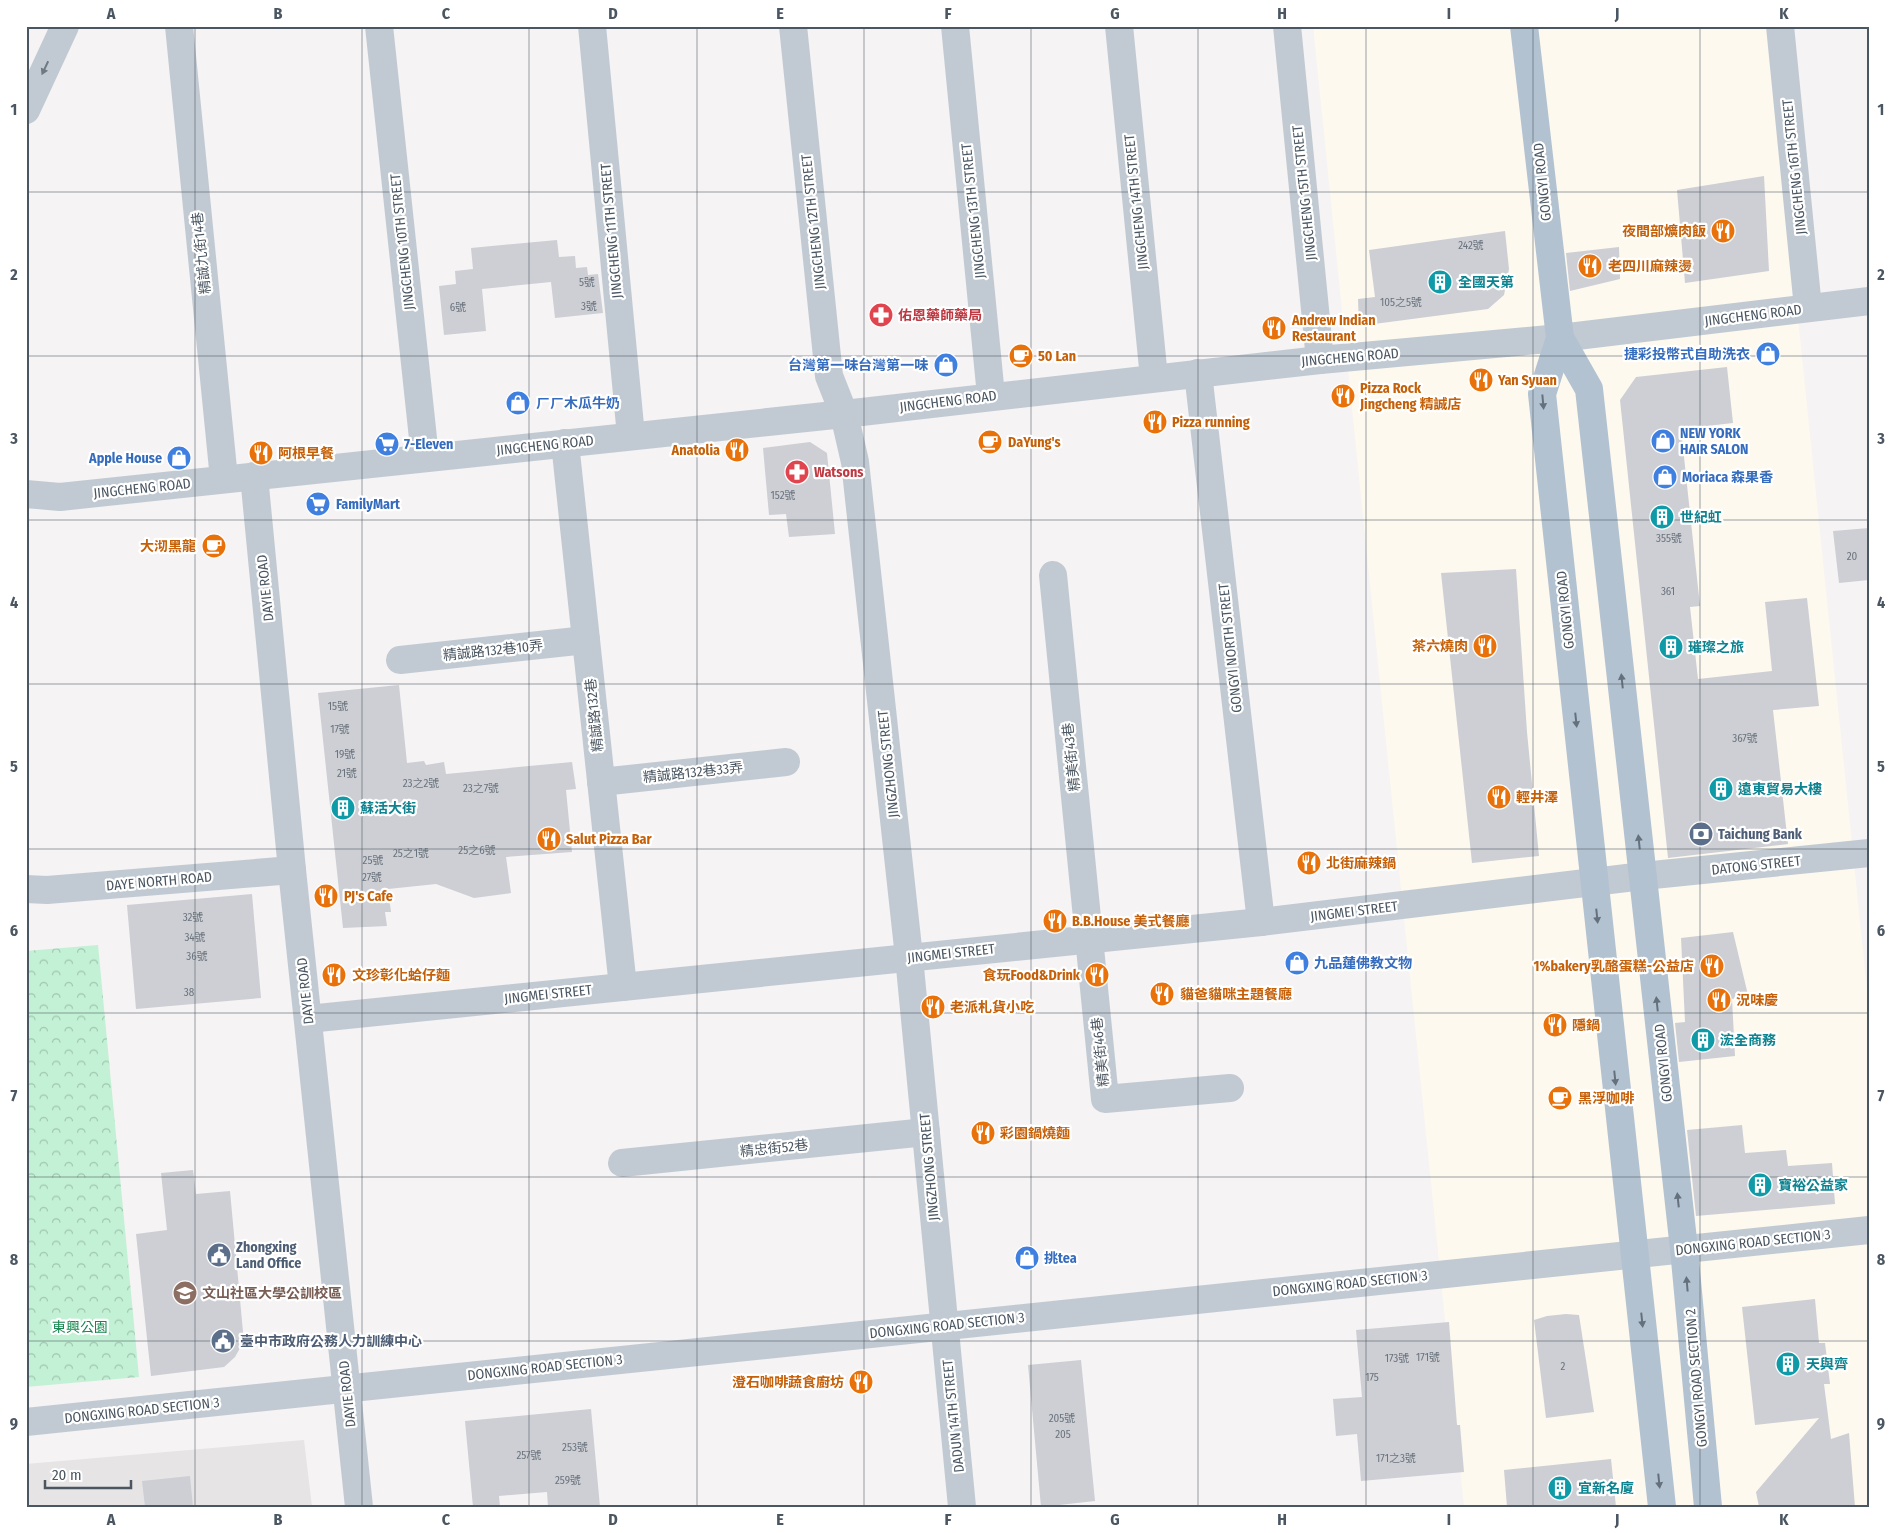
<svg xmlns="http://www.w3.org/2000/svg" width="1895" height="1533" font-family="'Fira Sans Condensed','Noto Sans TC',sans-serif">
<defs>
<pattern id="park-crowns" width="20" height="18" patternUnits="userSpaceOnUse" patternTransform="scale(1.25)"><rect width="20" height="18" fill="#c3f1d5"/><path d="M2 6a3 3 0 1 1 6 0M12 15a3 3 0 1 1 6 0" fill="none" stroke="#a0c6b0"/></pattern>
</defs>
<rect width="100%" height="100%" fill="#f5f3f3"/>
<path fill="#fdf9ef" d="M1313 26H1768L1869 1009V1507H1464Z"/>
<path fill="#e6e4e5" d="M304 1440 312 1507H26V1464Z"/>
<path fill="url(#park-crowns)" d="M98 945 139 1377 26 1387V951Z"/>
<g fill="#cdcfd5">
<path d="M1764 176 1769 271 1685 283 1677 190Z"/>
<path d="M1505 231 1509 269 1504 295 1488 309 1359 326 1358 299 1375 297 1369 250Z"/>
<path d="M557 240 559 257 575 256 576 268 587 267 588 275 598 274 603 313 555 318 551 282 482 289 486 331 444 335 439 286 456 284 455 271 473 269 471 248Z"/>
<path d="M1619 247 1620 279 1570 291 1566 253Z"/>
<path d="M1727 367 1733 423 1681 429 1700 606 1690 607 1698 679 1772 671 1765 602 1807 598 1819 706 1773 710 1788 844 1668 858 1620 400 1636 377Z"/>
<path d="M810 442 827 453 835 534 789 537 786 514 769 515 763 448Z"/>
<path d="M1869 528V580L1839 583 1833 531Z"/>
<path d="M1516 569 1527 732 1539 856 1472 863 1441 573Z"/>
<path d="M399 685 407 763 424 761 426 765 444 762 446 774 572 762 576 789 566 790 572 852 506 857 511 893 474 898 436 884 388 889 391 912H385L387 926 343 928 318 693Z"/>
<path d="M252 894 261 998 136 1009 127 905Z"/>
<path d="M1733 932 1748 995 1732 999 1735 1056 1679 1062 1675 1023 1685 1022 1681 938Z"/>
<path d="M1742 1125 1745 1153 1786 1150 1788 1166 1832 1163 1835 1204 1696 1216 1687 1130Z"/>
<path d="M193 1170 196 1194 230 1191 243 1332 240 1348 235 1357 224 1367 151 1376 136 1234 167 1230 161 1173Z"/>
<path d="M1815 1299 1819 1343H1825L1830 1384H1824L1831 1439 1849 1433 1855 1507H1759L1756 1492 1819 1418 1755 1425 1742 1307Z"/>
<path d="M1566 1314 1579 1315 1594 1412 1546 1418 1534 1320 1547 1316Z"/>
<path d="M1449 1322 1457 1425H1460L1464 1472 1361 1481 1357 1434 1336 1436 1333 1399 1362 1397 1356 1330Z"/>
<path d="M1081 1360 1095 1501 1041 1507 1028 1365Z"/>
<path d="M591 1409 600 1507H548L547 1492 499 1496 500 1507H473L465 1421Z"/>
<path d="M1611 1459 1616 1507H1507L1504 1470Z"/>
<path d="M190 1476 193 1507H145L142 1481Z"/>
</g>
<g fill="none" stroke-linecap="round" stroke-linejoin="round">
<g stroke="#c1cad2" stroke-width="28">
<path d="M179 26 224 479"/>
<path d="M379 26 425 457"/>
<path d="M592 26 631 436"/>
<path d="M793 26 829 376 844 414 855 462 909 957 962 1507"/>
<path d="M955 26 991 396"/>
<path d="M1119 26 1154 378"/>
<path d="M1287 26 1320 360"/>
<path d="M1780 26 1808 308"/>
<path d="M26 110 65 26"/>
<path d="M1198 373 1261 922"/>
<path d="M565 443 623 987"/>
<path d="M254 476 292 870 359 1507"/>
<path d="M26 494 60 497 844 414 1320 360 1560 338 1869 301"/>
<path d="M1053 575 1105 1099 1230 1088"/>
<path d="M400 660 586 640"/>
<path d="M601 782 786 762"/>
<path d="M26 889 47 890 292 870"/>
<path d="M308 1019 1261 922 1643 876 1869 853"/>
<path d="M622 1163 926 1132"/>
<path d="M26 1422 1869 1230"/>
</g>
<g stroke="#b3c2d1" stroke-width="28">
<path d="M1524 26 1560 338 1542 394 1662 1507"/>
<path d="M1560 338 1589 389 1684 1249 1708 1507"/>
</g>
</g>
<defs><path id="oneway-solid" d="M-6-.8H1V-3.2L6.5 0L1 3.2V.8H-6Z" transform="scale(1.25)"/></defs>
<use fill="#6e7983" href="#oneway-solid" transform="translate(45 68) rotate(115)"/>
<g fill="#64717d">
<use href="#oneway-solid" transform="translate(1543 402) rotate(85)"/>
<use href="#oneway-solid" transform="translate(1622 681) rotate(-96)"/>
<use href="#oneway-solid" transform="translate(1576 720) rotate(84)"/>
<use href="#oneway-solid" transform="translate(1639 842) rotate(-96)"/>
<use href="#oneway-solid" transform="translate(1597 916) rotate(84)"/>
<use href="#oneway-solid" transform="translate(1657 1004) rotate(-96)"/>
<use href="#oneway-solid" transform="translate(1615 1078) rotate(84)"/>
<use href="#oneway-solid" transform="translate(1678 1200) rotate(-96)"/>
<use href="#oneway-solid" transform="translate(1687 1284) rotate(-95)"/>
<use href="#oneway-solid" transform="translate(1642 1320) rotate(84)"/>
<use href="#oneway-solid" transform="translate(1659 1481) rotate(84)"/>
</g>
<path fill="none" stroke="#4a5661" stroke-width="1" stroke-opacity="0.55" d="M195 26V1507M362 26V1507M529 26V1507M697 26V1507M864 26V1507M1031 26V1507M1198 26V1507M1366 26V1507M1533 26V1507M1700 26V1507M26 192H1869M26 356H1869M26 520H1869M26 684H1869M26 849H1869M26 1013H1869M26 1177H1869M26 1341H1869"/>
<defs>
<symbol id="restaurant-disc" viewBox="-11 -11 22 22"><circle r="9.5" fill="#e8710a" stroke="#fff"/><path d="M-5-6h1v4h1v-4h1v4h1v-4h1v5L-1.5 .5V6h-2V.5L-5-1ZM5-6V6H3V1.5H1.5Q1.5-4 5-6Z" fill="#fff"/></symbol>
<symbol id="building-disc" viewBox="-11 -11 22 22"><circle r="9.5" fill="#0f9aa8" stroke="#fff"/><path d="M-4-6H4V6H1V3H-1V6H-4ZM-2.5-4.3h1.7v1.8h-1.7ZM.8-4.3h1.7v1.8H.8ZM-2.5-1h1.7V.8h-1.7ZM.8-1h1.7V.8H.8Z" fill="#fff"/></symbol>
<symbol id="pharmacy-disc" viewBox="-11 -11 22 22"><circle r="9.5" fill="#e0444e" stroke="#fff"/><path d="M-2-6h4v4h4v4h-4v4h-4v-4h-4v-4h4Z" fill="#fff"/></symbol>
<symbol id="shop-disc" viewBox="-11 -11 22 22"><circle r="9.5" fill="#3f7fe0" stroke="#fff"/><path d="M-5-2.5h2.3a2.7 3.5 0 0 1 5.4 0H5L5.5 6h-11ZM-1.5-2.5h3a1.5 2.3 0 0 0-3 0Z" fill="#fff"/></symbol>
<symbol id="cafe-disc" viewBox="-11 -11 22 22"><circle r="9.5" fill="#e8710a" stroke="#fff"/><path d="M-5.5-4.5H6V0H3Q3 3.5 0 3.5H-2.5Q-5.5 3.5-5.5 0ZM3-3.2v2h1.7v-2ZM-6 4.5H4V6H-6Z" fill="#fff"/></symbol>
<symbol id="supermarket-disc" viewBox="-11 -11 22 22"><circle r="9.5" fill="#3f7fe0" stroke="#fff"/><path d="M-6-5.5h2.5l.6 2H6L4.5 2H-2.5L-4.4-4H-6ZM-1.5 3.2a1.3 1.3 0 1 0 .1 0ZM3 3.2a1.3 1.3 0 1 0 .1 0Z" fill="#fff"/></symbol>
<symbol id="bank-disc" viewBox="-11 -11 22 22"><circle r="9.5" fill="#5c6f8a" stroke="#fff"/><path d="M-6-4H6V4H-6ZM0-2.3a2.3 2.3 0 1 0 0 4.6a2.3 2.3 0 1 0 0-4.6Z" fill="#fff"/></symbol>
<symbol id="civic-disc" viewBox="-11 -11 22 22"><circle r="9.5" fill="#5c6f8a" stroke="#fff"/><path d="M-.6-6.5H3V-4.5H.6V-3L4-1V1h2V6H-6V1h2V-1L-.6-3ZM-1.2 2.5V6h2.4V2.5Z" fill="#fff"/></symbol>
<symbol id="school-disc" viewBox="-11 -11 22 22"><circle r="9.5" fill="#8d6e63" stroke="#fff"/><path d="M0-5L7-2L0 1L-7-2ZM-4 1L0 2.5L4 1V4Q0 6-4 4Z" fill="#fff"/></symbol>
</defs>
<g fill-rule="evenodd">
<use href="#restaurant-disc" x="1709" y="217" width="28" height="28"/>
<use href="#restaurant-disc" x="1576" y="252" width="28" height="28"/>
<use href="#building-disc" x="1426" y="268" width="28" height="28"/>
<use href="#pharmacy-disc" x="867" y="301" width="28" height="28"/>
<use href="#restaurant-disc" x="1260" y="314" width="28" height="28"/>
<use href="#shop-disc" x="1754" y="340" width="28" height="28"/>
<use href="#cafe-disc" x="1007" y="342" width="28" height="28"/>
<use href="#shop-disc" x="932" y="351" width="28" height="28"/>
<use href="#restaurant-disc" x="1467" y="366" width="28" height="28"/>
<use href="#restaurant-disc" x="1329" y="382" width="28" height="28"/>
<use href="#shop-disc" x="504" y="389" width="28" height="28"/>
<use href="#restaurant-disc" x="1141" y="408" width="28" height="28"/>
<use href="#shop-disc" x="1649" y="427" width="28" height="28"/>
<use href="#cafe-disc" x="976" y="428" width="28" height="28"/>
<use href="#supermarket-disc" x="373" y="430" width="28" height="28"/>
<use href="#restaurant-disc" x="723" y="436" width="28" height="28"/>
<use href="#restaurant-disc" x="247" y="439" width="28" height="28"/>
<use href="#shop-disc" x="165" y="444" width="28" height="28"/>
<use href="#pharmacy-disc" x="783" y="458" width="28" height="28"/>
<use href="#shop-disc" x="1651" y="463" width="28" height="28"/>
<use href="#supermarket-disc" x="304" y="490" width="28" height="28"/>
<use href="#building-disc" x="1648" y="503" width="28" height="28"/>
<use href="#cafe-disc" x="200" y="532" width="28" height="28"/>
<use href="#restaurant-disc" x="1471" y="632" width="28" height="28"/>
<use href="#building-disc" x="1657" y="633" width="28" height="28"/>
<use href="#building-disc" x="1707" y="775" width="28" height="28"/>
<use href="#restaurant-disc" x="1485" y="783" width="28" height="28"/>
<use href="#building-disc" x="329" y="794" width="28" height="28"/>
<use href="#bank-disc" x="1687" y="820" width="28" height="28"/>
<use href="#restaurant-disc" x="535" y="825" width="28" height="28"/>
<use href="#restaurant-disc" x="1295" y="849" width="28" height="28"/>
<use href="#restaurant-disc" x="312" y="882" width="28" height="28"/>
<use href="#restaurant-disc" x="1041" y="907" width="28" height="28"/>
<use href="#shop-disc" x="1283" y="949" width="28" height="28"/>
<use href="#restaurant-disc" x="1698" y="952" width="28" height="28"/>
<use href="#restaurant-disc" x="320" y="961" width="28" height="28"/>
<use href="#restaurant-disc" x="1083" y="961" width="28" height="28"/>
<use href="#restaurant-disc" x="1148" y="980" width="28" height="28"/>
<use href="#restaurant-disc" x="1705" y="986" width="28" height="28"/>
<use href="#restaurant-disc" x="919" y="993" width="28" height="28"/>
<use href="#restaurant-disc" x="1541" y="1011" width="28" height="28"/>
<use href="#building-disc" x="1689" y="1026" width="28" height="28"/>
<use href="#cafe-disc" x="1546" y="1084" width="28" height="28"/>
<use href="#restaurant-disc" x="969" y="1119" width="28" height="28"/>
<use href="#building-disc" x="1746" y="1171" width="28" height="28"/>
<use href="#civic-disc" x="205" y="1241" width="28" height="28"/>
<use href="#shop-disc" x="1013" y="1244" width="28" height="28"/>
<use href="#school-disc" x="171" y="1279" width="28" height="28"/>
<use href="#civic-disc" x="209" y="1327" width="28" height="28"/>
<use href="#building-disc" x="1774" y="1350" width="28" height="28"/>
<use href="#restaurant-disc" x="847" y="1368" width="28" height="28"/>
<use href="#building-disc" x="1546" y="1474" width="28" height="28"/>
</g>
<g text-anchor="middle" stroke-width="4.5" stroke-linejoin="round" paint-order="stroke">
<g font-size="11" fill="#6b747e">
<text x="1471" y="249">242號</text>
<text x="587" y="286">5號</text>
<text x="1401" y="306">105之5號</text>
<text x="589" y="310">3號</text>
<text x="458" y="311">6號</text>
<text x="783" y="499">152號</text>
<text x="1669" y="542">355號</text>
<text x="1852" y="560">20</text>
<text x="1668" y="595">361</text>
<text x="338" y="710">15號</text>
<text x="340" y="733">17號</text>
<text x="1745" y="742">367號</text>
<text x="345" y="758">19號</text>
<text x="347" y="777">21號</text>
<text x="421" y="787">23之2號</text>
<text x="481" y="792">23之7號</text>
<text x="477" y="854">25之6號</text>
<text x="411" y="857">25之1號</text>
<text x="373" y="864">25號</text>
<text x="372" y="881">27號</text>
<text x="193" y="921">32號</text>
<text x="195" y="941">34號</text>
<text x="197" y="960">36號</text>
<text x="189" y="996">38</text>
<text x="1428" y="1361">171號</text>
<text x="1397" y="1362">173號</text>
<text x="1563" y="1370">2</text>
<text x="1372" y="1381">175</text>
<text x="1062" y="1422">205號</text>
<text x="1063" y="1438">205</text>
<text x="575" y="1451">253號</text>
<text x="529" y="1459">257號</text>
<text x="1396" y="1462">171之3號</text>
<text x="568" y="1484">259號</text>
</g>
<g font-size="14" fill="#4a5661" stroke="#fff">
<text transform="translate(1794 167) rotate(-96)" y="5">JINGCHENG 16TH STREET</text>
<text transform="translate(1542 182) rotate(-96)" y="5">GONGYI ROAD</text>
<text transform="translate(1304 193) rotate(-96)" y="5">JINGCHENG 15TH STREET</text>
<text transform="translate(1136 202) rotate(-96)" y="5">JINGCHENG 14TH STREET</text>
<text transform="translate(973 211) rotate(-96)" y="5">JINGCHENG 13TH STREET</text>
<text transform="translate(813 222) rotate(-96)" y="5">JINGCHENG 12TH STREET</text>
<text transform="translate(611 231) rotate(-95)" y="5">JINGCHENG 11TH STREET</text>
<text transform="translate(402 242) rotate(-96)" y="5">JINGCHENG 10TH STREET</text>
<text transform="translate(201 253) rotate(-96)" y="5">精誠九街14巷</text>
<text transform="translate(1753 315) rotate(-7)" y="5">JINGCHENG ROAD</text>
<text transform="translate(1350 357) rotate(-5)" y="5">JINGCHENG ROAD</text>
<text transform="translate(948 401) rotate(-7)" y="5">JINGCHENG ROAD</text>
<text transform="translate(545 445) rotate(-6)" y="5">JINGCHENG ROAD</text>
<text transform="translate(142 488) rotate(-6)" y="5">JINGCHENG ROAD</text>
<text transform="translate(265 588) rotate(-96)" y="5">DAYIE ROAD</text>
<text transform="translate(1565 610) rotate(-96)" y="5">GONGYI ROAD</text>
<text transform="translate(1230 648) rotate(-96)" y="5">GONGYI NORTH STREET</text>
<text transform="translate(493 650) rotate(-6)" y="5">精誠路132巷10弄</text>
<text transform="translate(594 715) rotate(-96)" y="5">精誠路132巷</text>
<text transform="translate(1071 757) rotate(-96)" y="5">精美街43巷</text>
<text transform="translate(888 764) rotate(-96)" y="5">JINGZHONG STREET</text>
<text transform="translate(693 772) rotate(-6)" y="5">精誠路132巷33弄</text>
<text transform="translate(1756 865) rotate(-6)" y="5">DATONG STREET</text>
<text transform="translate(159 881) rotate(-5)" y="5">DAYE NORTH ROAD</text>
<text transform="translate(1354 911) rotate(-7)" y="5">JINGMEI STREET</text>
<text transform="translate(951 953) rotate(-6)" y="5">JINGMEI STREET</text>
<text transform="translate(305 991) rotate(-96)" y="5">DAYIE ROAD</text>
<text transform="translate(548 994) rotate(-6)" y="5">JINGMEI STREET</text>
<text transform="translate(1100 1052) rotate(-96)" y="5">精美街46巷</text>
<text transform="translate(1663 1063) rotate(-96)" y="5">GONGYI ROAD</text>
<text transform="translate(774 1148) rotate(-6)" y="5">精忠街52巷</text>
<text transform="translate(929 1167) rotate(-95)" y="5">JINGZHONG STREET</text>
<text transform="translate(1753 1242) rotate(-6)" y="5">DONGXING ROAD SECTION 3</text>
<text transform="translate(1350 1283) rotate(-6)" y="5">DONGXING ROAD SECTION 3</text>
<text transform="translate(947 1325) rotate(-6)" y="5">DONGXING ROAD SECTION 3</text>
<text transform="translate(545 1367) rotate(-6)" y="5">DONGXING ROAD SECTION 3</text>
<text transform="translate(1696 1378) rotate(-95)" y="5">GONGYI ROAD SECTION 2</text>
<text transform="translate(347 1394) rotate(-96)" y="5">DAYIE ROAD</text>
<text transform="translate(142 1410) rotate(-6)" y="5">DONGXING ROAD SECTION 3</text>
<text transform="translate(953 1416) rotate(-96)" y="5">DADUN 14TH STREET</text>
</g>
<g font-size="14" font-weight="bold" fill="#c56008" stroke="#fff" text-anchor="start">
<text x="1706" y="236" text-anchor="end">夜間部爌肉飯</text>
<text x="1608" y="271">老四川麻辣燙</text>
<text x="1292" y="325">Andrew Indian<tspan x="1292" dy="16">Restaurant</tspan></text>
<text x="1038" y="361">50 Lan</text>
<text x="1498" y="385">Yan Syuan</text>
<text x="1360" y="393">Pizza Rock<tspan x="1360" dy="16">Jingcheng 精誠店</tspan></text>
<text x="1172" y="427">Pizza running</text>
<text x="1008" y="447">DaYung's</text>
<text x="720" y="455" text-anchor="end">Anatolia</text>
<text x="278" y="458">阿根早餐</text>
<text x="196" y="551" text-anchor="end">大沏黑龍</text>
<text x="1468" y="651" text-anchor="end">茶六燒肉</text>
<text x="1516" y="802">輕井澤</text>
<text x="566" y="844">Salut Pizza Bar</text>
<text x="1326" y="868">北街麻辣鍋</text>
<text x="344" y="901">PJ's Cafe</text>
<text x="1072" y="926">B.B.House 美式餐廳</text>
<text x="1694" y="971" text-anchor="end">1%bakery乳酪蛋糕-公益店</text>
<text x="352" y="980">文珍彰化蛤仔麵</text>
<text x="1080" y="980" text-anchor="end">食玩Food&amp;Drink</text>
<text x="1180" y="999">貓爸貓咪主題餐廳</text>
<text x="1736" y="1005">況味慶</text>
<text x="950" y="1012">老派札貨小吃</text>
<text x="1572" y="1030">隱鍋</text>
<text x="1578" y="1103">黑浮咖啡</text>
<text x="1000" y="1138">彩園鍋燒麵</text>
<text x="844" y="1387" text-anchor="end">澄石咖啡蔬食廚坊</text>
</g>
<g font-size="14" font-weight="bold" fill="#0d838f" stroke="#fff" text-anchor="start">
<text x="1458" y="287">全國天第</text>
<text x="1680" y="522">世紀虹</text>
<text x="1688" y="652">璀璨之旅</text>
<text x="1738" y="794">遠東貿易大樓</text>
<text x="360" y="813">蘇活大街</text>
<text x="1720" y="1045">浤全商務</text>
<text x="1778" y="1190">寶裕公益家</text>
<text x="1806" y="1369">天與齊</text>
<text x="1578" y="1493">宜新名廈</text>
</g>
<g font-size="14" font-weight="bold" fill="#be3a42" stroke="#fff" text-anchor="start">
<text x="898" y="320">佑恩藥師藥局</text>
<text x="814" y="477">Watsons</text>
</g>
<g font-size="14" font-weight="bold" fill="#366cbe" stroke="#fff" text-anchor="start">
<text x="1750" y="359" text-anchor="end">捷彩投幣式自助洗衣</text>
<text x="928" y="370" text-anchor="end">台灣第一味台灣第一味</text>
<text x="536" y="408">ㄏㄏ木瓜牛奶</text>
<text x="1680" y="438">NEW YORK<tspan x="1680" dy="16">HAIR SALON</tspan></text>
<text x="404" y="449">7-Eleven</text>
<text x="162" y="463" text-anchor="end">Apple House</text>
<text x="1682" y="482">Moriaca 森果香</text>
<text x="336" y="509">FamilyMart</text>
<text x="1314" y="968">九品蓮佛教文物</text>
<text x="1044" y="1263">挑tea</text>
</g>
<g font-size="14" font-weight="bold" fill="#4e5e75" stroke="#fff" text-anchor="start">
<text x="1718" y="839">Taichung Bank</text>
<text x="236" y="1252">Zhongxing<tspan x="236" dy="16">Land Office</tspan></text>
<text x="240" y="1346">臺中市政府公務人力訓練中心</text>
</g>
<g font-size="14" font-weight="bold" fill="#785e54" stroke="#fff" text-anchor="start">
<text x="202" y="1298">文山社區大學公訓校區</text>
</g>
<g font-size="14" fill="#17864f" stroke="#fff">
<text x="80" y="1332">東興公園</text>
</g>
</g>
<rect width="1895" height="1533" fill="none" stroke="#ffffff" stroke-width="55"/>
<path d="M45 1480v8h86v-8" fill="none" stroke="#4a5661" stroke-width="2.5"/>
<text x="52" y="1480" font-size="15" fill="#4a5661" stroke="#ffffff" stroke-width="4" paint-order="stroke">20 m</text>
<rect x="28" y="28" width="1840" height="1478" fill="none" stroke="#4a5661" stroke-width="2"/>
<g font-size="16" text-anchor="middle" font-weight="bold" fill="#4a5661">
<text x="111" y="19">A</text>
<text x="278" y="19">B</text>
<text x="446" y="19">C</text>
<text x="613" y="19">D</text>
<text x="780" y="19">E</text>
<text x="948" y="19">F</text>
<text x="1115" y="19">G</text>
<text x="1282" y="19">H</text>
<text x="1449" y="19">I</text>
<text x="1617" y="19">J</text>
<text x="1784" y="19">K</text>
<text x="14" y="115">1</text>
<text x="1881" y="115">1</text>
<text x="14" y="280">2</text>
<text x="1881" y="280">2</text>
<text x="14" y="444">3</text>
<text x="1881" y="444">3</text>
<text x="14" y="608">4</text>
<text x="1881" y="608">4</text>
<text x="14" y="772">5</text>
<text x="1881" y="772">5</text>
<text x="14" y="936">6</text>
<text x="1881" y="936">6</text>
<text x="14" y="1101">7</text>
<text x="1881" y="1101">7</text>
<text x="14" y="1265">8</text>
<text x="1881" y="1265">8</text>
<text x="14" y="1429">9</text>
<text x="1881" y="1429">9</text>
<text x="111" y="1525">A</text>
<text x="278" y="1525">B</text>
<text x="446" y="1525">C</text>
<text x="613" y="1525">D</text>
<text x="780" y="1525">E</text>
<text x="948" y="1525">F</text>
<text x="1115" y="1525">G</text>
<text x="1282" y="1525">H</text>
<text x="1449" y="1525">I</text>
<text x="1617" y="1525">J</text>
<text x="1784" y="1525">K</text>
</g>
</svg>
